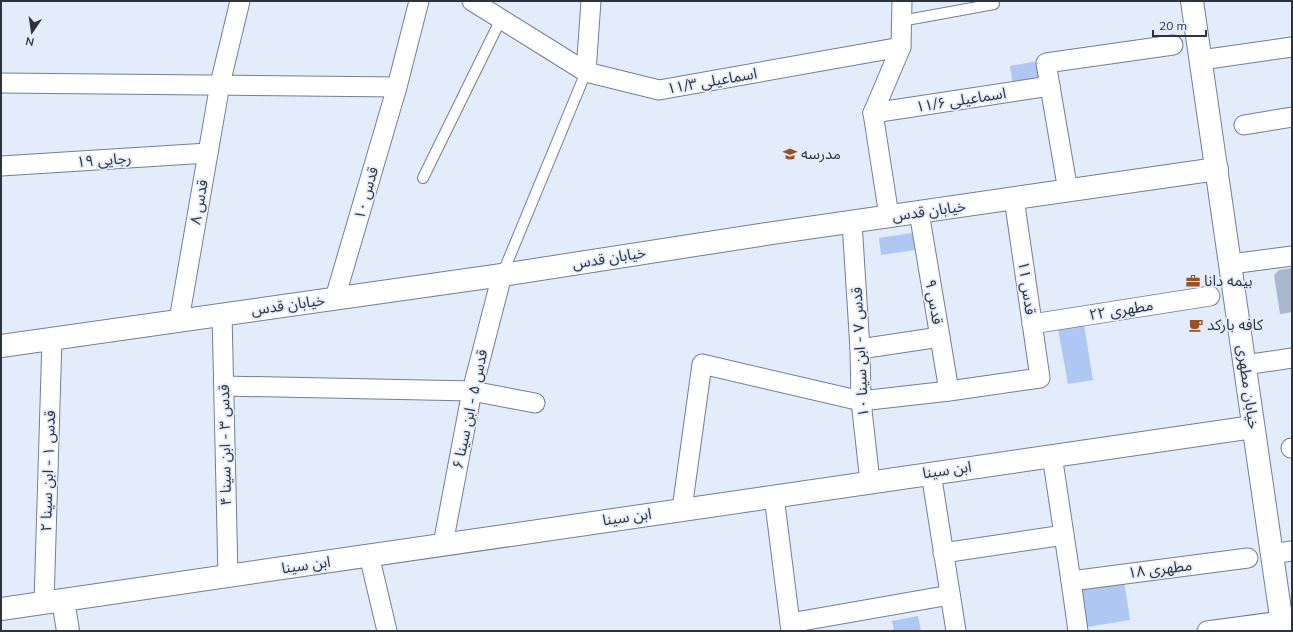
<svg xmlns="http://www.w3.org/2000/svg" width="1293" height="632" font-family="Mulish,'Noto Sans Arabic',sans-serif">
<rect width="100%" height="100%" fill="#e3ecfb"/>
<g fill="#aec7f3">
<path d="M1038 61 1041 81 1013 85 1010 66Z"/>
<path d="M912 233 915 250 881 255 879 238Z"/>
<path d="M1084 325 1093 380 1068 384 1058 329Z"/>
<path d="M1124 580 1130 620 1087 627 1081 586Z"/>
<path d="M918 616 921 631H894L892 621Z"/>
</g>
<path fill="#a9b7cf" d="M1292 268V312L1280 314 1274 275 1279 270Z"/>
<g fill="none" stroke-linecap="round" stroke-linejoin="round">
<defs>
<g id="service">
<path d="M901 21 994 4"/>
<path d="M423 178 501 19"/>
<path d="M502 275 586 72"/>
</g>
<g id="minor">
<path d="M472 1 586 72 659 90 901 47"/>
<path d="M1201 60 1292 47"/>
<path d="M586 72 591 1"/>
<path d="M1 83 397 87"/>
<path d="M873 113 1050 86"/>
<path d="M873 113 901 47 902 1"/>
<path d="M873 113 889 216"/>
<path d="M1244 125 1292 117"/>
<path d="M1 166 208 153"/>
<path d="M1068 191 1046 63 1173 45"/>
<path d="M919 212 949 391"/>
<path d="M852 222 860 349 861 401 870 482"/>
<path d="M1231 264 1292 256"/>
<path d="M335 298 397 87 419 1"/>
<path d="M222 314 228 576"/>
<path d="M179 320 220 84 240 1"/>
<path d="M1032 324 1210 296"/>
<path d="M860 349 940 337"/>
<path d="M1245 365 1292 358"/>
<path d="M224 386 472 391 535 403"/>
<path d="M1291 448H1292"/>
<path d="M1052 455 1071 581 1078 631"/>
<path d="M931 473 956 631"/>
<path d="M774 496 791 631"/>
<path d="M682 509 702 364 861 401 949 391 1040 378 1014 198"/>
<path d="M443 544 472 391 502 275"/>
<path d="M943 553 1064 535"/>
<path d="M1272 554 1292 551"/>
<path d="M369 555 387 631"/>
<path d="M1071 581 1248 558"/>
<path d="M44 603 52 339"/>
<path d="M790 623 950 595"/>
<path d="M1207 631 1281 621"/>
</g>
<g id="tertiary">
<path d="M1 346 502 275 766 234 1217 169"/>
<path d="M63 600 68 631"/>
<path d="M1 609 1253 427"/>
</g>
<path id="secondary" d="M1192 1 1283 631"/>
</defs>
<use href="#service" stroke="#727e95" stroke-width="12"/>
<use href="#minor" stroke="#727e95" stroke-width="21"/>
<use href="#tertiary" stroke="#727e95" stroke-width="24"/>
<use href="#secondary" stroke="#727e95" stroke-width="24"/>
<use href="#service" stroke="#fff" stroke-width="10"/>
<use href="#minor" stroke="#fff" stroke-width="19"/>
<use href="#tertiary" stroke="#fff" stroke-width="22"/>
<use href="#secondary" stroke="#fff" stroke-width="22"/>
</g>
<defs>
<symbol id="school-bare" viewBox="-9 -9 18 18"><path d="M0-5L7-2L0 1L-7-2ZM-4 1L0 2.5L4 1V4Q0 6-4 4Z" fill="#975325" stroke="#e3ecfb" stroke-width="2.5" paint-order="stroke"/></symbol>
<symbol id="office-bare" viewBox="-9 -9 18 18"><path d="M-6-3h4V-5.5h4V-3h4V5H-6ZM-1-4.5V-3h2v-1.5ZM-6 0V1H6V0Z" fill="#975325" stroke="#e3ecfb" stroke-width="2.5" paint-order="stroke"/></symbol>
<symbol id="cafe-bare" viewBox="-9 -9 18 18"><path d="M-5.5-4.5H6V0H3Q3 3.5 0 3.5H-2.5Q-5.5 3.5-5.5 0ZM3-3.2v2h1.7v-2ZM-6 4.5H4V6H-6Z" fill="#975325" stroke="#e3ecfb" stroke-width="2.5" paint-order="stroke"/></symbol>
</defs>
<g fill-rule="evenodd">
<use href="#school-bare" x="780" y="144" width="20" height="20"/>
<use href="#office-bare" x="1183" y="271" width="20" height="20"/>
<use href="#cafe-bare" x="1186" y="315" width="20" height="20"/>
</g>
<g text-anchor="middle" stroke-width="3.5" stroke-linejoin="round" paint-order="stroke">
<g font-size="15" fill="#2d333c" stroke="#e3ecfb">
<text transform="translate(712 81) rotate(-10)" y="5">اسماعیلی ۱۱/۳</text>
<text transform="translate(961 100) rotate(-9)" y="5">اسماعیلی ۱۱/۶</text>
<text transform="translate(104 160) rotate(-4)" y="5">رجایی ۱۹</text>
<text transform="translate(366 193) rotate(-74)" y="5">قدس ۱۰</text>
<text transform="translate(199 202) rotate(-80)" y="5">قدس ۸</text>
<text transform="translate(929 211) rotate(-8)" y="5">خیابان قدس</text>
<text transform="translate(609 258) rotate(-9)" y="5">خیابان قدس</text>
<text transform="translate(1027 288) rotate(82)" y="5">قدس ۱۱</text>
<text transform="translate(934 302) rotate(80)" y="5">قدس ۹</text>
<text transform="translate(288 305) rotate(-8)" y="5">خیابان قدس</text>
<text transform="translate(1121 310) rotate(-9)" y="5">مطهری ۲۲</text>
<text transform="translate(860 352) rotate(-93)" y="5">قدس ۷ - ابن سینا ۱۰</text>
<text transform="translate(1248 387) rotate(82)" y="5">خیابان مطهری</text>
<text transform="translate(470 409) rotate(-78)" y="5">قدس ۵ - ابن سینا ۶</text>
<text transform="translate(225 445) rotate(-91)" y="5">قدس ۳ - ابن سینا ۴</text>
<text transform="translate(947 470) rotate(-8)" y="5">ابن سینا</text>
<text transform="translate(48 471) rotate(-88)" y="5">قدس ۱ - ابن سینا ۲</text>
<text transform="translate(627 517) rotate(-8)" y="5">ابن سینا</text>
<text transform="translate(306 565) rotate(-8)" y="5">ابن سینا</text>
<text transform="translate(1160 569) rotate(-7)" y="5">مطهری ۱۸</text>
</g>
<g font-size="15" fill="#2d333c" stroke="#e3ecfb" text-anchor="start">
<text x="801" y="159">مدرسه</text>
<text x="1204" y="286">بیمه دانا</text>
<text x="1207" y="330">کافه بارکد</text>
</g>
</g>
<rect width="1293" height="632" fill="none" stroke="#2d333c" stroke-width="4"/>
<g transform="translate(32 32) rotate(193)" stroke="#e3ecfb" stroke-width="3" paint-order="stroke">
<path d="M0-3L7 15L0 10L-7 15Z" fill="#2d333c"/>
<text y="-6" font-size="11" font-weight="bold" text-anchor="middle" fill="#2d333c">N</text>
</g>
<path d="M1153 30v6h53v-6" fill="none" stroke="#2d333c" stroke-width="2"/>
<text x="1159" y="30" font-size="12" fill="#2d333c" stroke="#e3ecfb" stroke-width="3" paint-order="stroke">20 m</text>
</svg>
